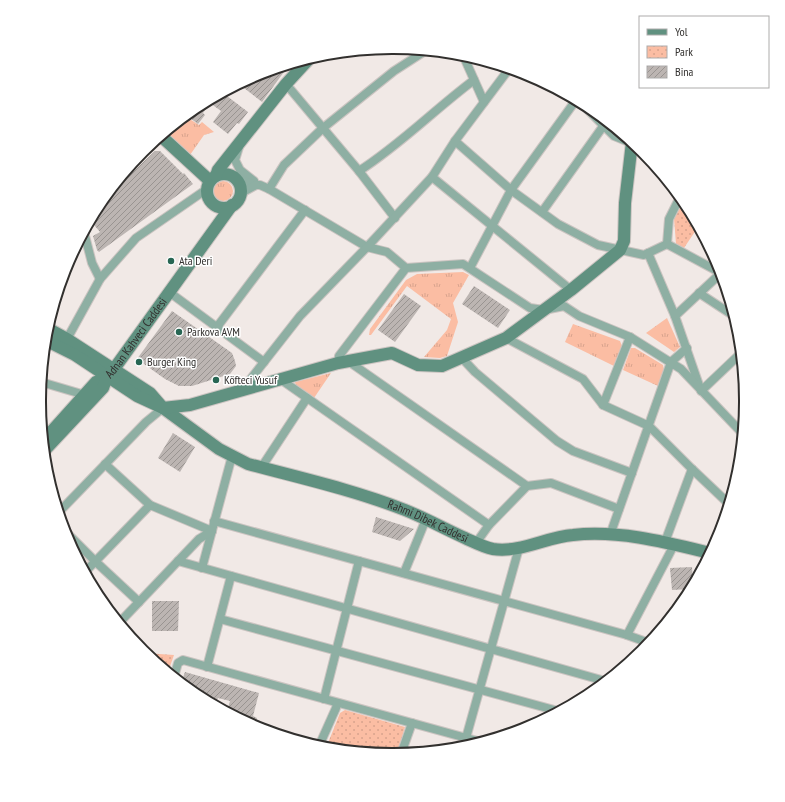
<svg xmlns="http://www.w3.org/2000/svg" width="785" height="802" font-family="'PT Sans Narrow',sans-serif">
<defs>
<pattern id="grass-tufts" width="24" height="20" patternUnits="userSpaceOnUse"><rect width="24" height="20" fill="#fbbda3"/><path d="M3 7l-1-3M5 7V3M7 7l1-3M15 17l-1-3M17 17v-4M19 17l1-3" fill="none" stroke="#d8a38d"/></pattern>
<pattern id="park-dots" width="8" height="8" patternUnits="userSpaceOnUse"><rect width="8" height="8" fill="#fbbda3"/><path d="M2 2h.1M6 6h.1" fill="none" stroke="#d8a38d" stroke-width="1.8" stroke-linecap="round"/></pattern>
<pattern id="building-hatch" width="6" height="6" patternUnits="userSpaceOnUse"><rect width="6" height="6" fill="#bcb5b2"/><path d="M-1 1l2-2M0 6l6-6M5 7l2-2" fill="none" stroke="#999491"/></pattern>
</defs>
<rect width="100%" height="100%" fill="#f1e9e6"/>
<path fill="#e8dad4" d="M68 540 90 561 83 568Z"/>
<g fill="url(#grass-tufts)">
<path d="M185 116 199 125 202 122 214 132 204 135 190 155 166 132Z"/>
<circle cx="223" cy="191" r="10"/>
<path d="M463 272 469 275 453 303 458 322 447 356 440 358 424 357 447 330 451 319 407 286 371 335H369L370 329 406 280 417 274Z"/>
<path d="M667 318 680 347 674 352 646 333Z"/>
<path d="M573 324 620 341 622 346 614 366 565 342Z"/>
<path d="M631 348H635L663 365 664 370 658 386 623 370Z"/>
<path d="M331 373 314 398 296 386 295 382Z"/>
</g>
<g fill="url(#park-dots)">
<path d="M684 201 698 227 684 248 676 244 674 218Z"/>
<path d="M145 653 174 655 168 672Z"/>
<path d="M345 710 405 727 397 754 326 748 340 713Z"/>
</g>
<g fill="url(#building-hatch)">
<path d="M289 65 262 102 244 88 253 77 257 74Z"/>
<path d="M223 93 248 112 239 124 237 123 228 134 213 122 221 111 210 103 203 113 205 115 198 124 186 115 196 107Z"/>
<path d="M155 151H160L183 174 184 173 193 184 99 252 97 250 93 236 100 232 90 220 99 204Z"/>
<path d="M474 286 510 310 498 328 462 304Z"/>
<path d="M404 294 421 306 395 342 378 330Z"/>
<path d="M172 311 232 353 235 361 236 366 230 374 192 386H179L165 379 137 359Z"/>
<path d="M173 433 195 447 180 472 158 458Z"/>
<path d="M376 517 414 529 400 541 372 532Z"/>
<path d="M692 567 693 585 691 589 672 590 670 568Z"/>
<path d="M152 601H179L178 631H152Z"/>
<path d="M185 672 259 693 253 716 257 718 255 726 227 711 230 701 218 698 217 700 193 692 181 683Z"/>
</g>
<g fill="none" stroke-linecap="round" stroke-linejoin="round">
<defs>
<g id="street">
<path d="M463 55 484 102"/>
<path d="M286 84 359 171 395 218"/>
<path d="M580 102 614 136 631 143"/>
<path d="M455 141 511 190 558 224 598 245 644 255 667 244 669 219 680 197"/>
<path d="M239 147 235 160 240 170 254 181"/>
<path d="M359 171C400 145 435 109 474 80"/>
<path d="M432 177 571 290"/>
<path d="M234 178 256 185H260L269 189 367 247 387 252 406 268"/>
<path d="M269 189 284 165 323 128 394 71 425 51"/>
<path d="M239 197 245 191 256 185"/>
<path d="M542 212 604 125"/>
<path d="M84 232 92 263 100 279"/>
<path d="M667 244 721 273"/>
<path d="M648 253 675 316 700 388"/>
<path d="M470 268 511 190 576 100"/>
<path d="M169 292 264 362"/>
<path d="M699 293 734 316"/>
<path d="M675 316 721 273"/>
<path d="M217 327 305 210"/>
<path d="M506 338 583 379 603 405 649 426 692 469 729 504"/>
<path d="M67 339 100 279 136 238 207 189"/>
<path d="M461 357 475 372 557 441 573 451 632 473"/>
<path d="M348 361 527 486"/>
<path d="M338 363 339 356 406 268 463 264 530 308 544 310 564 306 579 316 630 337 681 369 743 434"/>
<path d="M280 379 489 525"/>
<path d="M41 382 85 395"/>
<path d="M242 390 300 316 367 247 432 177 455 141 509 69"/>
<path d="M701 391 741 353"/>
<path d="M603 405 630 337"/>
<path d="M105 464 150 505 212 531"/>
<path d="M261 468 307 398"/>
<path d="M59 512 146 422 163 408"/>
<path d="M214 521 627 635 649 643"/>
<path d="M64 530 96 562 139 602"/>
<path d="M610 535 671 362 687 348"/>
<path d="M665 542 692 469"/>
<path d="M476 543 489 525 527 486 551 483 619 509"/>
<path d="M178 561 605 681"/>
<path d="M202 568 232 456"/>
<path d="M85 572 150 505"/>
<path d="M404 573 426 519"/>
<path d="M220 619 558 711"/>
<path d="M119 623 199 539 212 531"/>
<path d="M627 635 674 545"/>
<path d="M207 667 231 576"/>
<path d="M174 677 178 663 183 660 481 742"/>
<path d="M324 699 359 561"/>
<path d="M466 738 519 548"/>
<path d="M319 746 336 708 337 703"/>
<path d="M401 754 412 723"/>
</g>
<g id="secondary">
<path d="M161 136 210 181"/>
<circle cx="224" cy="191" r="17"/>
<path d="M216 176 218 170 286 84 309 59"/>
<path id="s1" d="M47 328 67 339 150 393 163 408 219 449 248 464C301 478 354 490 405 510 425 518 445 529 465 538 474 542 483 547 493 549 521 553 546 537 573 535 619 530 665 542 710 553"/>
<path d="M45 340 75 355 137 396 163 408 190 405 338 363 381 355 392 353 418 365 442 366 506 338 571 290 620 250 624 241 625 203 632 142"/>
<path id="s2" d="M43 441 96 382 107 377 114 369 232 205"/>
<path d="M44 451 103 388 107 377"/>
</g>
</defs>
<use href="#street" stroke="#cbc4c1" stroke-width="10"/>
<use href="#secondary" stroke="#cbc4c1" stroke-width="14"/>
<use href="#street" stroke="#8eafa3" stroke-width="8"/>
<use href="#secondary" stroke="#609180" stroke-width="12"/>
</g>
<g fill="#276653" stroke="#fff" stroke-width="1.5">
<circle cx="171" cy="261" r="4"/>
<circle cx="179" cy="332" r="4"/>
<circle cx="139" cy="362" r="4"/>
<circle cx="216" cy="380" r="4"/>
</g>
<g text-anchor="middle" stroke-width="3" stroke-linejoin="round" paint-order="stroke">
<g font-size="12" fill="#32302e" stroke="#fff" text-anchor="start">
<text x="179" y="265">Ata Deri</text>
<text x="187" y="336">Parkova AVM</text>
<text x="147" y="366">Burger King</text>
<text x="224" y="384">Köfteci Yusuf</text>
</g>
<g font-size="12" fill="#32302e" stroke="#fff">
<text dy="4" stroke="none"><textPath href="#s2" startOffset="140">Adnan Kahveci Caddesi</textPath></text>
<text dy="4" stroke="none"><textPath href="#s1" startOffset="433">Rahmi Dibek Caddesi</textPath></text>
</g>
</g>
<path d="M0 0H785V802H0ZM392 54H393A346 346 0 0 1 739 400V402A346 346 0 0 1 393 748H392A346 346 0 0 1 46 402V400A346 346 0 0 1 392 54Z" fill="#fff" fill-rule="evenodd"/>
<path fill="none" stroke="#32302e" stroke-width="2" d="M392 54H393A346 346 0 0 1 739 400V402A346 346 0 0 1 393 748H392A346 346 0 0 1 46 402V400A346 346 0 0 1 392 54Z"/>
<rect x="639" y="16" width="130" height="72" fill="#ffffff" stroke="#adacab"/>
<rect x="647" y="29" width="20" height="6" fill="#609180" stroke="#adacab"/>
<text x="675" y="36" font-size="12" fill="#32302e">Yol</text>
<rect x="647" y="46" width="20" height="12" fill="url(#park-dots)" stroke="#adacab"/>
<text x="675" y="56" font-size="12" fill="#32302e">Park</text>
<rect x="647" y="66" width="20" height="12" fill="url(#building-hatch)" stroke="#adacab"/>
<text x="675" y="76" font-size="12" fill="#32302e">Bina</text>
</svg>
